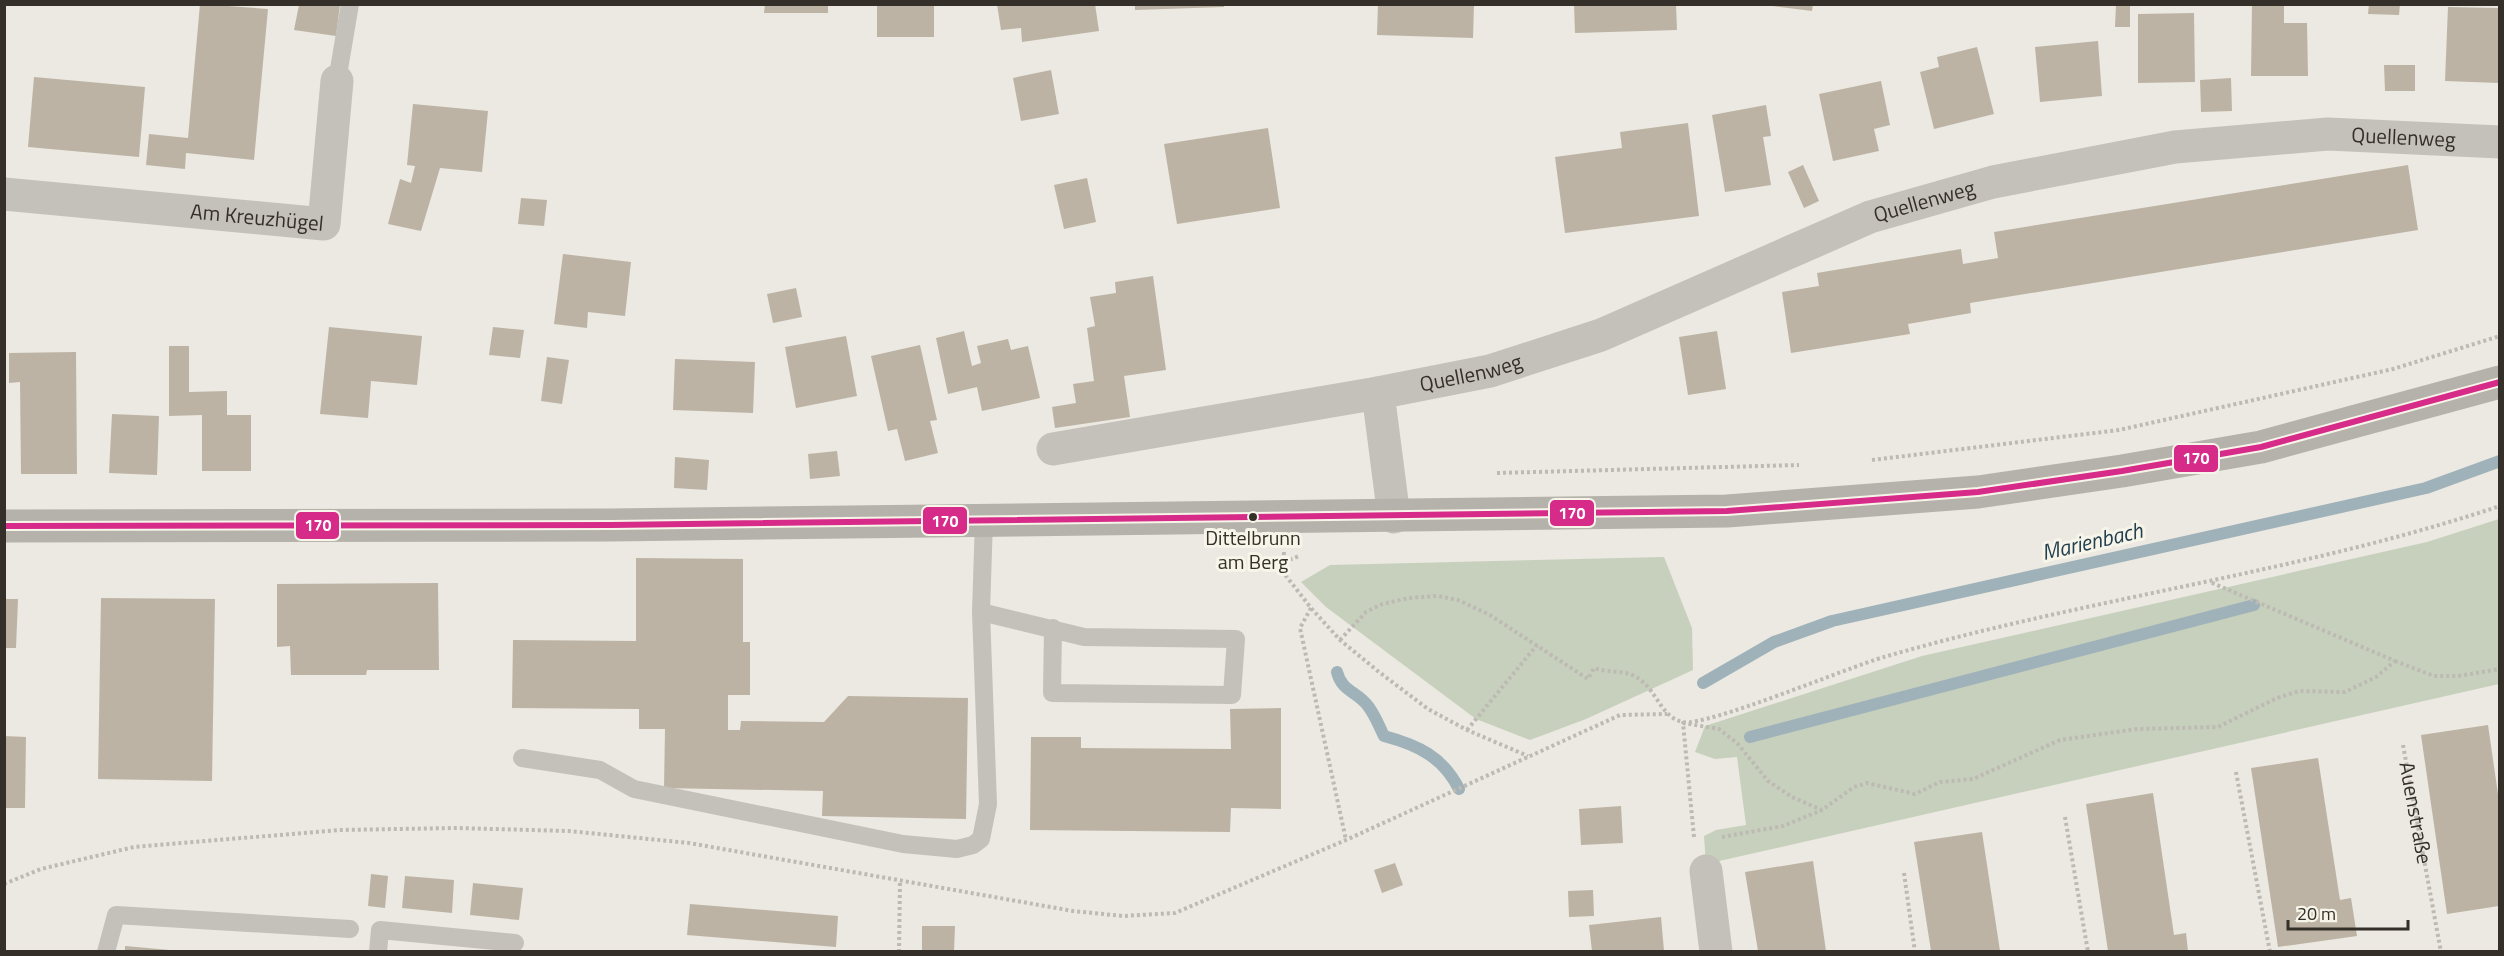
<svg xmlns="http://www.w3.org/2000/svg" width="2504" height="956" font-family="'Titillium Web',sans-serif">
<rect width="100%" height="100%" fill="#ebe9e1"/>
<g fill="#c7d0bd">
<path d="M2499 519V684L1706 864 1704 836 1716 830 1746 825 1737 757 1715 759 1695 752 1705 726 1922 656 2427 542Z"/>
<path d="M1664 557 1692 628 1693 670 1586 719 1530 740 1476 719 1326 607 1301 582 1330 565Z"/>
</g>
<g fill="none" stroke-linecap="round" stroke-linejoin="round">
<g stroke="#a0b2b9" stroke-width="12">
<path d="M1337 672C1342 692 1357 691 1368 706 1375 715 1379 726 1384 736 1418 745 1443 757 1459 789"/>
<path d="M1703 683 1774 642 1832 621 2426 488 2500 461"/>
<path d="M1750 737 2254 605"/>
</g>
</g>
<g fill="#bcb3a5">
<path d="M200 4 268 9 254 160 186 153 185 169 146 165 149 134 188 138Z"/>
<path d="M765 4H828V13H764Z"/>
<rect x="877" y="4" width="57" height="33"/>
<path d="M997 4H1095L1099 31 1022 42 1021 28 1001 30Z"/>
<path d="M1135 4H1224V7L1135 10Z"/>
<path d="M1378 4H1474L1473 38 1377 35Z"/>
<path d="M1574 4H1676L1677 30 1575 33Z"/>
<path d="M1757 4H1813L1812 11Z"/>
<path d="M2116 4H2130V27H2115Z"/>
<path d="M2252 4H2284V23H2307L2308 76H2251Z"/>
<path d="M2369 4H2400L2399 15 2368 14Z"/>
<path d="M299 5H340L336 36 294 30Z"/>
<path d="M2448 7 2499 8V83L2445 81Z"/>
<path d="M2194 13 2195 82 2138 83V14Z"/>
<path d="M2098 41 2102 96 2040 102 2035 47Z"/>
<path d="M1977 47 1994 114 1934 129 1920 72 1939 67 1937 57Z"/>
<path d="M2384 65H2415V91H2385Z"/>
<path d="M1051 70 1059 114 1021 121 1013 78Z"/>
<path d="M34 77 145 87 139 157 28 147Z"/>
<path d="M2231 78 2232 111 2201 112 2200 80Z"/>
<path d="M1881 81 1890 125 1874 129 1879 151 1833 161 1819 94Z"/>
<path d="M413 104 488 111 482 172 440 168 421 231 388 224 400 179 411 183 415 166 407 165Z"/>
<path d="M1766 105 1771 136 1763 137 1771 185 1725 192 1712 115Z"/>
<path d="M1688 123 1699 216 1565 233 1555 157 1622 148 1620 132Z"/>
<path d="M1268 128 1280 208 1177 224 1164 144Z"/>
<path d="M1803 165 1819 201 1804 208 1788 172Z"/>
<path d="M2408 165 2418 230 1970 303 1971 313 1908 324 1910 334 1791 353 1782 292 1819 286 1817 273 1961 249 1963 264 1998 258 1994 232Z"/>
<path d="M1087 178 1096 222 1064 229 1054 185Z"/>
<path d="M521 198 547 200 544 226 518 224Z"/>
<path d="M563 254 631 262 625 316 588 312 587 328 554 324Z"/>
<path d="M1153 276 1166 370 1124 376 1130 417 1055 428 1052 407 1076 403 1073 384 1094 381 1087 328 1095 326 1090 297 1116 293 1115 282Z"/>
<path d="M796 288 802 317 773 323 767 294Z"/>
<path d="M329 327 422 336 417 385 371 381 368 418 320 414Z"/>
<path d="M493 327 524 330 520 358 489 355Z"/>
<path d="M964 331 972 366 981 363 977 346 1008 339 1011 350 1028 346 1040 398 982 411 977 387 948 394 936 338Z"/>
<path d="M1717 331 1726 389 1688 395 1679 337Z"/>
<path d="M846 336 857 396 796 408 785 347Z"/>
<path d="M920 345 937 420 930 421 938 453 905 461 897 429 888 431 871 356Z"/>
<path d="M169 346H189V392L227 391V415H251V471H202V415L169 416Z"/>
<path d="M76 352 77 474H21L20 382 9 383V353Z"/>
<path d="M547 357 569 360 562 404 541 401Z"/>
<path d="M675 359 755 362 753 413 673 410Z"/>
<path d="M112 414 159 416 157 475 109 473Z"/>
<path d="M837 451 840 476 810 479 808 454Z"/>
<path d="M675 457 709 460 707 490 674 488Z"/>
<path d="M636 558 743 559V642H750V695H728V730H740L741 721 824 722 848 696 968 698 966 819 822 816 823 791 664 788 665 729H639V709L512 708 513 640 636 641Z"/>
<path d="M438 583 439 670H367L366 675H291L290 646 277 647V584Z"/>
<path d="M101 598 215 599 212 781 98 779Z"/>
<path d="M4 599H18L16 648H4Z"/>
<path d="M1281 708V809L1231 808 1230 832 1030 830 1031 737H1081V748L1231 749 1230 709Z"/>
<path d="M2488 725 2499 801V906L2447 914 2421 735Z"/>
<path d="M4 736 26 737 25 808H4Z"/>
<path d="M2318 758 2340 900 2351 898 2357 936 2278 947 2251 768Z"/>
<path d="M2153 793 2174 935 2186 933 2188 951H2108L2086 804Z"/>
<path d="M1621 806 1623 843 1581 845 1579 809Z"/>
<path d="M1982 832 2000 951H1931L1914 842Z"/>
<path d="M1813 861 1826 951H1758L1745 872Z"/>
<path d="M1395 863 1403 885 1382 893 1374 870Z"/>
<path d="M371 874 388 876 385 908 368 906Z"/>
<path d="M405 876 454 880 452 913 402 908Z"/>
<path d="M473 883 523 888 519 920 470 915Z"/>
<path d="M1593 890 1594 916 1569 917 1568 891Z"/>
<path d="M690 904 838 916 836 947 687 935Z"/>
<path d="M1661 917 1664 951H1592L1589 925Z"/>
<path d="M922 926H955L954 951H922Z"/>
<path d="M125 946 170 950V951H125Z"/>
</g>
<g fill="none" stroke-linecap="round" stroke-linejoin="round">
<g stroke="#bcbab3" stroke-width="4" stroke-dasharray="3 3" stroke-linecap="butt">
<path d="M1872 460 2119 430 2393 369 2500 336"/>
<path d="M1497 473 1799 465"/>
<path d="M1284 552 1283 572 1311 608 1340 640 1379 672 1428 709 1467 730 1528 756"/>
<path d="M1284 562 1299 556"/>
<path d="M1311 608 1300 628 1346 840"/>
<path d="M1340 640 1366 612 1382 604 1409 598 1438 596 1458 600 1490 615 1588 679 1594 668C1611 674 1628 668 1643 682 1657 694 1663 718 1683 722 1706 727 1849 667 1884 657 2087 598 2299 573 2500 506"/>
<path d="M2395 661 2434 676H2458L2500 669"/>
<path d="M1467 730 1537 645"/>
<path id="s1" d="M2403 745 2441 952"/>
<path d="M2236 772 2270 952"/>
<path d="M2065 817 2088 952"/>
<path d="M1694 837 1683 723 1719 729 1737 743 1768 781 1792 797 1822 810 1854 787 1867 783 1915 794 1940 782 1973 779 2060 740 2137 729 2218 727 2277 698 2299 691 2345 692 2376 677 2395 661 2210 582"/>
<path d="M1722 837 1783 826 1822 810"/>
<path d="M1904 873 1915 952"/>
<path d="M4 884 41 869 134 847 339 830 457 828 569 831 689 843 1073 911 1123 916 1175 913 1346 840 1620 715 1667 714"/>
<path d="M899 952 900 880"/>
</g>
<g stroke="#c4c1ba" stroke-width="18">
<path d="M337 81 350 4"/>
<path d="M981 612 1084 637 1236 639 1232 695 1052 693 1053 628"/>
<path d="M522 758 600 770 634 789 903 844 957 849 973 845 981 839 988 804 981 612 984 520"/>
<path d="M106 952 116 915 350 929"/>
<path d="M378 952 380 930 515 943"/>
</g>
<g stroke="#c4c1ba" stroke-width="33">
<path id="s2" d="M4 194 324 224 337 81"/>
<path d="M1053 449 1378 393"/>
<path id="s3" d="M1394 517 1378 393 1490 371 1601 335 1870 217 1993 182 2175 147 2328 134 2500 142"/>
<path d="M1706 871 1716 952"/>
</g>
<path stroke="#b4b2ab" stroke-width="33" d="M4 526 611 525 1727 511 1978 492 2122 471 2261 447 2500 382"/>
<defs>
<path id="bus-1" d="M4 526 611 525 1727 511 1978 492 2122 471 2261 447 2500 382"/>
</defs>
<use href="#bus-1" stroke="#f7f5e9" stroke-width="10"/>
<use href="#bus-1" stroke="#d62b88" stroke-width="6"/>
</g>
<circle fill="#343029" stroke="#f7f5e9" stroke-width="2" cx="1253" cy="517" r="5"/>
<g text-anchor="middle" stroke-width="6" stroke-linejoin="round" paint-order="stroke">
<g font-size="20" fill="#343029" stroke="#f7f5e9">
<text x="1253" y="545">Dittelbrunn<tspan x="1253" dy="24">am Berg</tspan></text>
</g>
<g font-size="21" fill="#343029" stroke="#f7f5e9">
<text dy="7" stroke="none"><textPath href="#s3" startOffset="1192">Quellenweg</textPath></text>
<text dy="7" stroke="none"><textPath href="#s3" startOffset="706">Quellenweg</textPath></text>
<text dy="7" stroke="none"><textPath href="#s2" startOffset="254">Am Kreuzhügel</textPath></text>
<text dy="7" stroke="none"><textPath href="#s3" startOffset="220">Quellenweg</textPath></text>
<text dy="7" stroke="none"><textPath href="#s1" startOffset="69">Auenstraße</textPath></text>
</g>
<g font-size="22" font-style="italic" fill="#244050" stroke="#f7f5e9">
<text transform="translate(2092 541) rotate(-13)" y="8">Marienbach</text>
</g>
</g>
<g stroke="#f7f5e9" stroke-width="2">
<rect x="2173" y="444" width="46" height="29" rx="6" fill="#d62b88"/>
<rect x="1549" y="499" width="46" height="28" rx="6" fill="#d62b88"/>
<rect x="922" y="506" width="46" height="29" rx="6" fill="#d62b88"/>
<rect x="295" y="511" width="45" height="29" rx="6" fill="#d62b88"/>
</g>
<g font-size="16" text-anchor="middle" font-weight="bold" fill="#fff">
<text x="2196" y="464">170</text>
<text x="1572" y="519">170</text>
<text x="945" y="527">170</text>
<text x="318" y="531">170</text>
</g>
<rect width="2504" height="956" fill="none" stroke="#343029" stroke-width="12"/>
<path d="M2288 920v9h120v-9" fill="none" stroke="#343029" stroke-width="3"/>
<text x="2297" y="920" font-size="18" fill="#343029" stroke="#f7f5e9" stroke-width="4.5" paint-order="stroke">20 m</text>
</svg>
